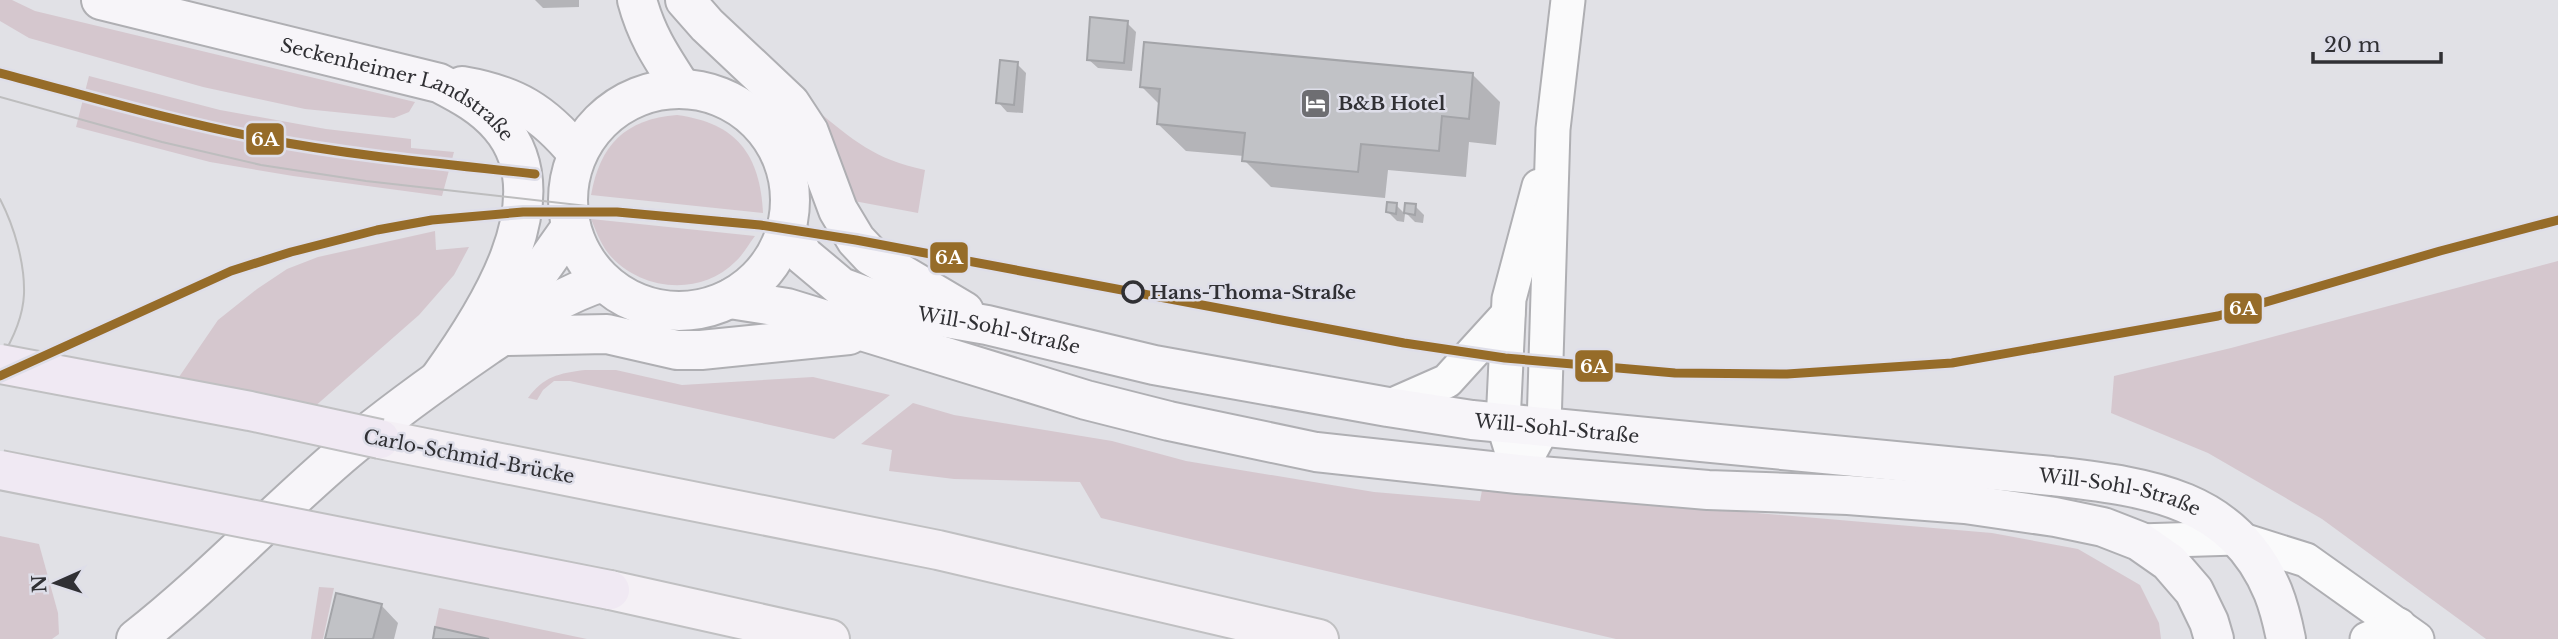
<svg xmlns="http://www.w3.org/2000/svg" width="2558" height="639" font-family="'Libre Baskerville',serif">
<rect width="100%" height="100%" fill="#e1e1e6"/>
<g fill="#d5c7ce">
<path d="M0 0H12L35 11 415 102 409 112 394 118 305 109 203 87 29 38 0 21Z"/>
<path d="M89 76 220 110 326 129 411 139V148L454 152 442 196 293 176 210 162 76 127Z"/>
<path d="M814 108C854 141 874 159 925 170L918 213 854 201 832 138Z"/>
<path d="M677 115C737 123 760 155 763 213L591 195C600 145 625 119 677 115Z"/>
<path d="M591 219 755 236C748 245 743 255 735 262 700 297 639 291 608 253 601 244 596 231 591 219Z"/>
<path d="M435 231 436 250 469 247 454 275 419 315 313 408 179 377 218 320 257 289 287 269 318 257Z"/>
<path d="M2558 261V639H2486L2322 519 2208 453 2111 413 2114 376 2231 348Z"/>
<path d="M585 370H616L682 385 813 377 890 395 834 439 570 381H554L543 390 537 400 528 398C543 377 559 373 585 370Z"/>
<path d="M913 403 954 415 1112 441 1186 461 1374 492 1480 501 1483 485 1593 499 1992 533 2078 549 2140 585 2159 623 2161 639H1616L1101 518 1080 482 954 479 889 471 892 450 861 444Z"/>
<path d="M0 536 39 544 58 613 59 634 52 639H0Z"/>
<path d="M319 587 334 588 323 639H311Z"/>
<path d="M439 608 587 639H489L435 627Z"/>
</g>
<g fill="#0003">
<path d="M535 0H579V7L543 8Z"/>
<path d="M1127 23 1136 32 1132 71 1098 68 1088 59Z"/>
<path d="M1017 64 1026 73 1023 113 1007 112 998 102Z"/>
<path d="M1473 75 1500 102 1496 145 1469 142 1466 177 1388 170 1385 198 1271 187 1244 160V156L1186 151 1158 124 1160 105 1142 87Z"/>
<path d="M1396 205 1405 214 1404 222 1397 221 1388 212Z"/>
<path d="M1415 206 1424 215 1423 223 1415 222 1406 213Z"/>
<path d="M381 605 398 623 394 639H327Z"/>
</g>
<g fill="#c1c2c6" stroke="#a3a4a8" stroke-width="2">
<path d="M1090 17 1128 21 1124 63 1087 60Z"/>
<path d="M1144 42 1473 73 1469 119 1442 116 1439 151 1361 144 1358 172 1242 161 1245 133 1157 124 1160 89 1140 87Z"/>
<path d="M1000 60 1018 62 1014 105 996 103Z"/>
<path d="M1387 202 1397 203 1396 214 1386 212Z"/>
<path d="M1405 203 1416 204 1415 215 1404 213Z"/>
<path d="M336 593 382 604 373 639H325Z"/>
<path d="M435 627 489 639H433Z"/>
</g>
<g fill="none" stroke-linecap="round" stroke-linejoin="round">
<defs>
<g id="street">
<path d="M1388 407 1447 381 1508 314"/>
<path d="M1511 449 1503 423 1509 299 1539 186"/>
<path d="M1518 474 1544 426 1553 129 1568 0"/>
<path d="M2139 541 2236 538 2306 560 2417 639"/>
<path d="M2367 639 2399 625"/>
</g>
<g id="secondary">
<path id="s1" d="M101 0 439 83C462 95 483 106 500 126 563 199 483 318 439 379"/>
<path d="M637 0C647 37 662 58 682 89"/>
<path d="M685 0 707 25 790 103 809 132 838 210 856 240 871 256 964 311"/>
<path d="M462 86C515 95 543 112 577 153"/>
<circle cx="679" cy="200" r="111"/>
<path id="s2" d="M786 229 804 256 841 287 906 311 987 325 1154 365 1388 407 1472 420 2052 476C2143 487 2233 495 2273 592 2279 607 2283 624 2286 639"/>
<path d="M730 299 787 308 1086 400 1169 421 1316 452 1518 474 1708 490 1848 495 1965 504 2055 517 2103 527 2139 541 2169 562 2194 591 2209 622 2214 639"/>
<path d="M491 321 530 285 571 227"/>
<path d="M504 336 607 334 677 350H701L849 335"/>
<path d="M136 639C210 581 274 512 346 451 391 413 439 379 487 346 525 321 560 295 603 282"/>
</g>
<g id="primary">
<path d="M380 439 938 550 1319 639"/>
<path d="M610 590 830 639"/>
</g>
</defs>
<use href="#street" stroke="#afafb3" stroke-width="37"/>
<use href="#secondary" stroke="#afafb3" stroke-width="42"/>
<use href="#primary" stroke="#c0c0c2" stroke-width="42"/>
<use href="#street" stroke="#fafafb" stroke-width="33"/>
<use href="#secondary" stroke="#f7f5f9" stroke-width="38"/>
<use href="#primary" stroke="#f4f0f5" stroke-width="38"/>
<g stroke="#bdbdbe" stroke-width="2">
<path d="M0 68 56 88"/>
<path d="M0 97 162 142 261 165 366 181 666 215"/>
<path d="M0 199C14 226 25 263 24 294 23 317 12 341 0 360"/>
</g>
<defs>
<g id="highway-bridge">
<path d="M0 364 250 411 380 439"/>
<path d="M0 470 610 590"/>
</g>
</defs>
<use href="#highway-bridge" stroke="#c0c0c2" stroke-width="42" stroke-linecap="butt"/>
<use href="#highway-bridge" stroke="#f0e9f3" stroke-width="38"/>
<defs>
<g id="tram-1">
<path d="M0 73C88 96 175 122 265 139 354 156 445 164 535 174"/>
<path d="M0 376 231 271 291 252 377 230 432 220 523 212H617L760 225 856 240 1404 343 1505 358 1675 373 1787 374 1952 363 2218 316 2440 251 2558 220"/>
</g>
</defs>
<use href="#tram-1" stroke="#dedee9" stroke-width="14"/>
<use href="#tram-1" stroke="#966c29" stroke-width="9"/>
</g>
<defs>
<symbol id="hotel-square" viewBox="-11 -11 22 22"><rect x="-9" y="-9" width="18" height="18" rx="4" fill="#6e6e72" stroke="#dedee9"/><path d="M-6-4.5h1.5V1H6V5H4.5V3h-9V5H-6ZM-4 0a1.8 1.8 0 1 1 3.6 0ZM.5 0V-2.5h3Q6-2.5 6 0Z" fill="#fff"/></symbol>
</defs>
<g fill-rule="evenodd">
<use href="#hotel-square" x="1298" y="86" width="35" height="35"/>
</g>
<circle fill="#dedee9" stroke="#303034" stroke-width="3.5" cx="1133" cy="292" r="10"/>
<g text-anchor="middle" stroke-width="5" stroke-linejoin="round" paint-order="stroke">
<g font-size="19" fill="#303034" stroke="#dedee9">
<text dy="7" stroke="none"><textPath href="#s1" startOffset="312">Seckenheimer Landstraße</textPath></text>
<text dy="7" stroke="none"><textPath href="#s2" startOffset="245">Will-Sohl-Straße</textPath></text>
<text dy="7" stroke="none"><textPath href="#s2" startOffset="812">Will-Sohl-Straße</textPath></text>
<text transform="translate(469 456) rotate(11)" y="7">Carlo-Schmid-Brücke</text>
<text dy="7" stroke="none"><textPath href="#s2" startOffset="1379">Will-Sohl-Straße</textPath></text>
</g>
<g font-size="19" font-weight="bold" fill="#303034" stroke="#dedee9" text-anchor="start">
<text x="1338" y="110">B&amp;B Hotel</text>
</g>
<g font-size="19" font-weight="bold" fill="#303034" stroke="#dedee9" text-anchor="start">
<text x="1150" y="299">Hans-Thoma-Straße</text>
</g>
</g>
<g stroke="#dedee9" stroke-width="2.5">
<rect x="245" y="122" width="40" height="34" rx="7" fill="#966c29"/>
<rect x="929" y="241" width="40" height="33" rx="7" fill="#966c29"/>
<rect x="2223" y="292" width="40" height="33" rx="7" fill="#966c29"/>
<rect x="1574" y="349" width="40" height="34" rx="7" fill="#966c29"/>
</g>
<g font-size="19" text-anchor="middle" font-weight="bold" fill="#fff">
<text x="265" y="146">6A</text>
<text x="949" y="264">6A</text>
<text x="2243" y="315">6A</text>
<text x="1594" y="373">6A</text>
</g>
<g transform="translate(56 583) rotate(267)" stroke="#dedee9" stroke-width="5" paint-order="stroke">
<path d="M0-5L12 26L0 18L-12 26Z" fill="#303034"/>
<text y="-10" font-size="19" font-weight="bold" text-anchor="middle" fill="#303034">N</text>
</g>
<path d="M2313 52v10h128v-10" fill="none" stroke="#303034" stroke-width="3.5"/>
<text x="2324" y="52" font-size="21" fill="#303034" stroke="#dedee9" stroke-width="5" paint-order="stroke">20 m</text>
</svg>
